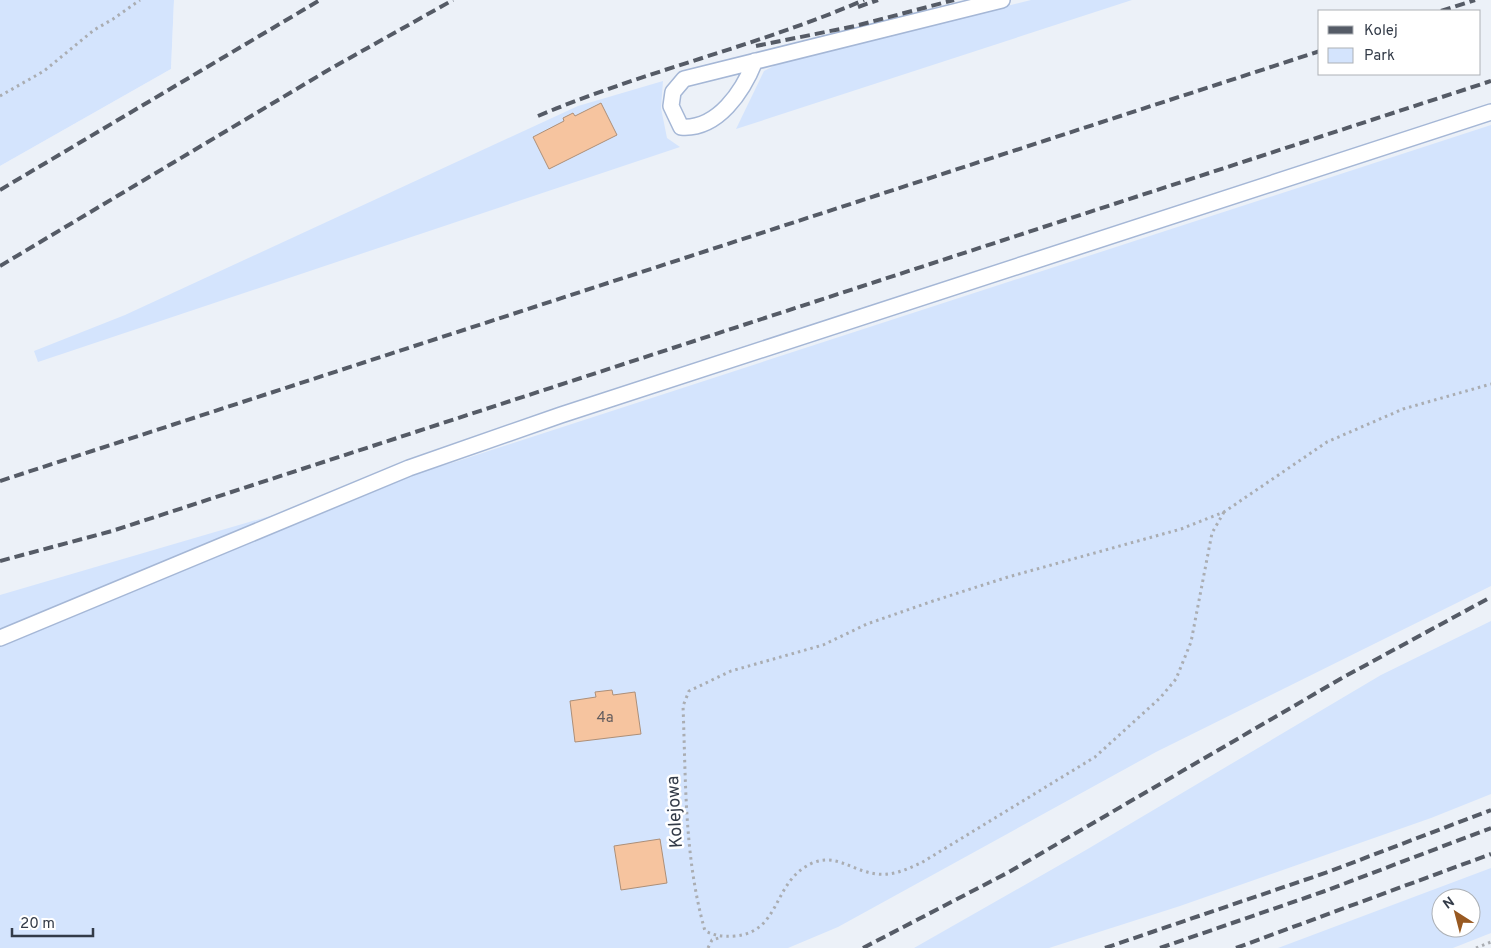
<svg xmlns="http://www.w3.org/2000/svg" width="1491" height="948" font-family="Overpass,sans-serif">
<rect width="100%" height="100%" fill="#fafafa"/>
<path fill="#ecf1f8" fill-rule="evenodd" d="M174 0H1491V948H0V166L171 69ZM1320 11H1480V74H1320ZM1441 898H1471V928H1441Z"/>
<g fill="#d4e4fd" fill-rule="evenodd">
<path d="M0 0H174L171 69 0 166Z"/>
<path d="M1031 0H1132L736 129 764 71 785 60Z"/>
<path d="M663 81 661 108 667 138 680 147 38 362 34 351 125 315 578 106Z"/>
<path d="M1491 125V586L1156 752 838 927 788 948H0V595L458 461Z"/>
<path d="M1491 621V794L1431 818 1180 906 1049 948H914L1086 850 1381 675Z"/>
<path d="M1491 868V933L1453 948H1278ZM1441 898H1471V928H1441Z"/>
</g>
<g fill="#f6c49f" stroke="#ad8f78">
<path d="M601 103 617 135 549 169 533 137 564 121 563 118 573 113 575 116Z"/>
<path d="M612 690 613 695 635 692 641 734 575 742 570 701 596 697 595 692Z"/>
<path d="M660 839 667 883 621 890 614 846Z"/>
</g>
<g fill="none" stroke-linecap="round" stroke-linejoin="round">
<defs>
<g id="lane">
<path d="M755 61C743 91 718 130 681 127L671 106 673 92 684 79 1002 0"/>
<path d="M0 638 409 468 561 415 1491 112"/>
</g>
</defs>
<use href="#lane" stroke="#a5b7d6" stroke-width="18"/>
<g stroke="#aaadb2" stroke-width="3" stroke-dasharray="2.5 4" stroke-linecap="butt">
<path d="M0 96 44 71 94 30 113 19 140 0"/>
<path d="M1224 512 1212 533 1191 642 1176 679 1160 698 1095 757 921 863C907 869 893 876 877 874 850 871 833 849 805 867 773 887 779 932 735 936 723 937 716 936 705 931 684 857 686 782 683 706L689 691 731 671 823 645 867 624 933 601 1008 577 1181 529 1224 512 1327 442 1403 409 1491 384"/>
<path d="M708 948 712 940 722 937"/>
<path d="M1476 948 1491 942"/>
</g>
<use href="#lane" stroke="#fff" stroke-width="15"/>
<g stroke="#555b66" stroke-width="4" stroke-dasharray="10 5" stroke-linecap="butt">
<path d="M858 7 878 0"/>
<path d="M1441 11 1475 0"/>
<path d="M756 46 855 26 954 0"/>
<path d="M538 116C644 71 758 46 864 0"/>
<path d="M0 190 320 0"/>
<path d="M0 266 330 69 453 0"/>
<path d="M0 481 1320 51"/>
<path d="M0 561 112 531 1491 81"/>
<path d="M863 948 1009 872 1342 678 1491 597"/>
<path d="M1105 948 1328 872 1491 810"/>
<path d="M1160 948 1325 891 1491 828"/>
<path d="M1236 948 1491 854"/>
</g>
</g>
<g text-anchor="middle" stroke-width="5" stroke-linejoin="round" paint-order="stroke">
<g font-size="15" fill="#645d5e">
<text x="605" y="722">4a</text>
</g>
<g font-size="18" fill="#333b48" stroke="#fff">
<text transform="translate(674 812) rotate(-93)" y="6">Kolejowa</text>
</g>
</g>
<rect x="1318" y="10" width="162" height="65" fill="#ffffff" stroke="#adb1b6"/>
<rect x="1328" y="26" width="25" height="8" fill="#555b66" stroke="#adb1b6"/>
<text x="1364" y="35" font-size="15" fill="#333b48">Kolej</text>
<rect x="1328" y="48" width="25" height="15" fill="#d4e4fd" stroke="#adb1b6"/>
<text x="1364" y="60" font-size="15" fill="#333b48">Park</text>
<g transform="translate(1456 913) rotate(324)"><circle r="24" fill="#ffffff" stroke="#adb1b6"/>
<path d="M0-4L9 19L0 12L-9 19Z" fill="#985921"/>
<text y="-8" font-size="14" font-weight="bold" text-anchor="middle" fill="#333b48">N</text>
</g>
<path d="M12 928v8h81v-8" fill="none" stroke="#333b48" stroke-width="2.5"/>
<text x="20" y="928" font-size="15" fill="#333b48" stroke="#ffffff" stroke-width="4" paint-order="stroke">20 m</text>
</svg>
